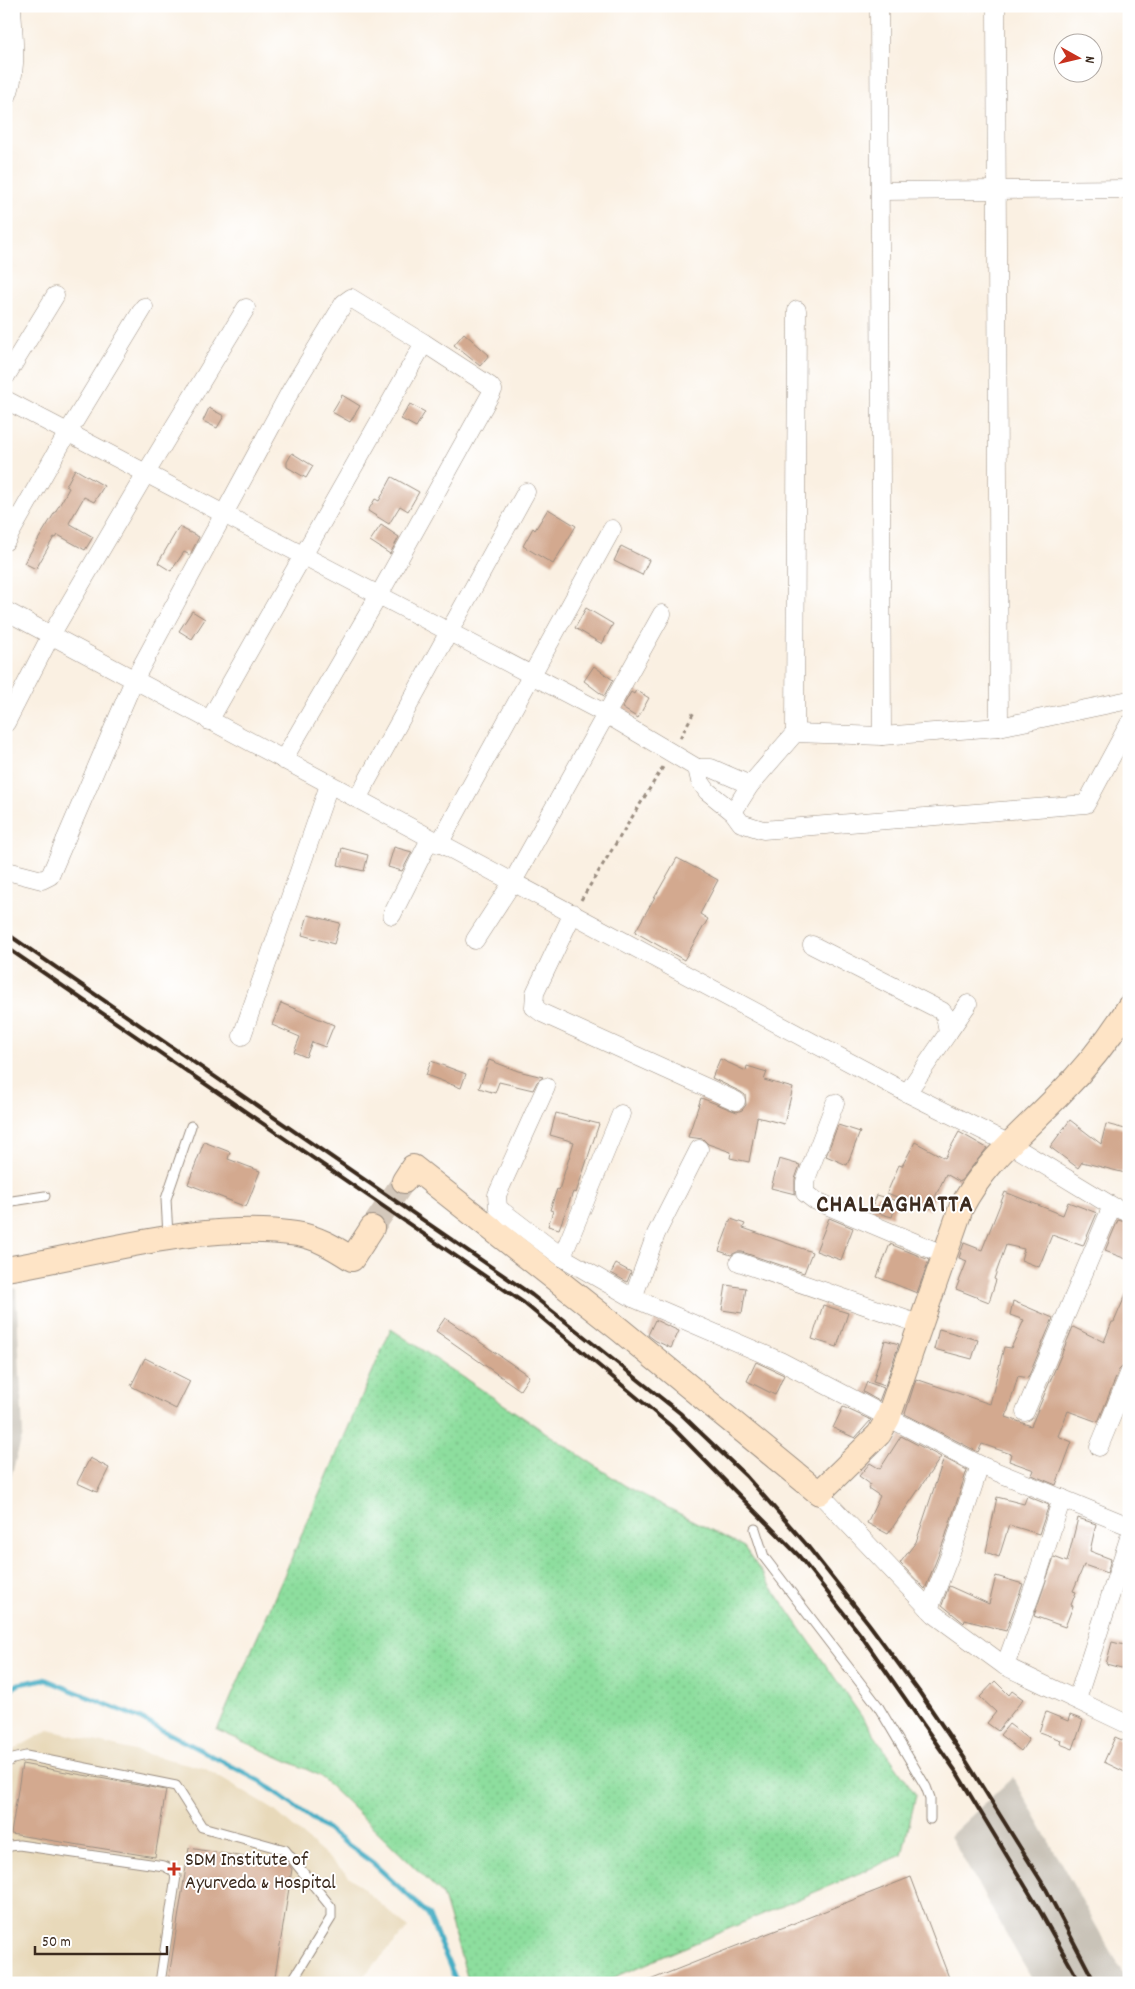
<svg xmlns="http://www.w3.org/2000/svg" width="1135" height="1989" font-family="Dekko,sans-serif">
<defs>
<pattern id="grass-dots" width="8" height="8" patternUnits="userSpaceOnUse" patternTransform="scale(1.25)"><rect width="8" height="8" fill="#8dde9e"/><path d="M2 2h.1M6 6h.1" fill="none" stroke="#7bbf88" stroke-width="1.8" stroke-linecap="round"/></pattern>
</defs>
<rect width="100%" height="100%" fill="#fff"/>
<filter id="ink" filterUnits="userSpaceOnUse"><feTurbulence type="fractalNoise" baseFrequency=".02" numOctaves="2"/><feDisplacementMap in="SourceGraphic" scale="10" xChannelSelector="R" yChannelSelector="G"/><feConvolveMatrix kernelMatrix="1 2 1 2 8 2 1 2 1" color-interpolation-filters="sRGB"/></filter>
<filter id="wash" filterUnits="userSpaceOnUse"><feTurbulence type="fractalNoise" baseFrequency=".0096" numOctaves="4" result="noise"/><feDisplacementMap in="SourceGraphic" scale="20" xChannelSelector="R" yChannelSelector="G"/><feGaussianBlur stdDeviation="1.12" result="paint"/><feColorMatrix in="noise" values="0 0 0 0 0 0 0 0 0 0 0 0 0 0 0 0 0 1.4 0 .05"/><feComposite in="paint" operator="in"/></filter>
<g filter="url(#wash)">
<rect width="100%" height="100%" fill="#faf0e2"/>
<path fill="#e8d9ba" d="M49 1730 204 1768 274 1810 408 1928 357 1983H6V1754Z"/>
<g fill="#c9c3b8">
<path d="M16 1288 23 1434 6 1494V1289Z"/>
<path d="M1013 1777 1128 1983H1034L950 1836Z"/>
</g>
<path fill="url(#grass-dots)" stroke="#64845e" d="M391 1329 624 1485 744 1547 916 1795 902 1855 601 1983H469L442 1894 319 1775 217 1730Z"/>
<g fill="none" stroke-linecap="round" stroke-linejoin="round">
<path stroke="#46aec5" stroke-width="5" d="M6 1692 19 1684 44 1679 137 1717 260 1781 373 1863 428 1914 457 1983"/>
</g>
<g id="blocks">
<g fill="#d3a98f">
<path d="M464 333 489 355 480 366 454 345Z"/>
<path d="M342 395 360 406 350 422 332 412Z"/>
<path d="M410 404 425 412 416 427 401 419Z"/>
<path d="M209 408 224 416 217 428 203 421Z"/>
<path d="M292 453 313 466 306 478 287 467V462Z"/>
<path d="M75 469 104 486 94 502 84 497 69 523 93 537 85 550 58 535 56 538 54 537 36 569 24 563 63 499 69 488 66 486Z"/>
<path d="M392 477 419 492 408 511 400 506 389 524 368 511 375 499 379 501Z"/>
<path d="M548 509 576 526 553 564 523 546 533 528 535 530Z"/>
<path d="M381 525 399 537 390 554 370 541Z"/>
<path d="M179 527 199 537 190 555 184 552 171 571 158 563Z"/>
<path d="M621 546 649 560 642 575 614 561Z"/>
<path d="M586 608 613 624 602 644 575 628Z"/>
<path d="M192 611 205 619 192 639 179 631Z"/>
<path d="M594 666 613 680 604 696 584 681Z"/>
<path d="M636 690 649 698 638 718 622 708 631 692 634 694Z"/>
<path d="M394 847 412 852 402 871 388 867Z"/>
<path d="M342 848 368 855 364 871 338 865Z"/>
<path d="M677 858 718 880 700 914 708 919 684 960 635 932Z"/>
<path d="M308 915 340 923 334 944 302 935Z"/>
<path d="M281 1003 334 1025 325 1047 312 1042 306 1057 294 1052 300 1037 272 1025Z"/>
<path d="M720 1059 746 1071 747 1066 767 1072 764 1080 793 1088 784 1124 757 1117 749 1162 730 1158 731 1152 708 1144 703 1139 688 1137 701 1098 737 1112 742 1110 746 1105 745 1095 741 1092 712 1078Z"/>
<path d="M489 1060 518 1071 543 1077 537 1082 533 1090 499 1082 495 1093 479 1088Z"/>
<path d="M431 1061 466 1074 461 1088 426 1075Z"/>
<path d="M556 1113 599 1124 576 1193 573 1192 559 1229 548 1226 553 1211 550 1210 557 1189 559 1190 574 1142 550 1135Z"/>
<path d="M1070 1120 1101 1144 1106 1124 1129 1130V1174L1082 1162 1078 1168 1050 1147Z"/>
<path d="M838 1125 860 1132 847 1165 826 1156Z"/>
<path d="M959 1132 987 1148 960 1182 946 1174 929 1210 908 1200 907 1201 887 1193 899 1165 902 1166 915 1142 945 1158Z"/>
<path d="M204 1142 230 1152 228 1159 260 1171 246 1207 188 1184Z"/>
<path d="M779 1159 800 1165 795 1179V1194L771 1188Z"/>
<path d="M1005 1192 1063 1215 1068 1202 1097 1213 1083 1246 1052 1235 1039 1267 1021 1260 1024 1249 1006 1245 994 1279 996 1280 989 1302 956 1289 967 1261 959 1258 964 1243 982 1250Z"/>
<path d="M877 1195 897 1201 892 1217 871 1211Z"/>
<path d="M829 1218 853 1228 841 1260 816 1251Z"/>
<path d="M731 1219 745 1224 743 1228 812 1252 804 1273 742 1252H737L731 1255 719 1251Z"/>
<path d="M1118 1220 1129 1223V1260L1105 1251Z"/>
<path d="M890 1244 929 1260 917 1293 877 1277Z"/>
<path d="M616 1264 631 1272 627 1282 611 1273Z"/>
<path d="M726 1285 746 1288 742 1313 722 1310Z"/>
<path d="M1129 1287V1360L1119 1370 1098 1422 1068 1411 1058 1436 1072 1442 1056 1485 1032 1475 1034 1470 1009 1461 1011 1454 982 1444 978 1452 905 1414 916 1379 990 1404 1004 1347 1011 1348 1024 1320 1010 1315 1013 1301 1053 1318 1028 1378 1018 1376 1006 1417 1031 1426 1073 1327 1104 1342 1112 1322H1114Z"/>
<path d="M823 1305 848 1313 837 1347 812 1339Z"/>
<path d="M445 1318 529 1376 520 1390 436 1331Z"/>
<path d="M655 1320 679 1331 671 1348 656 1341 648 1335Z"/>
<path d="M939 1329 978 1340 972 1359 934 1349Z"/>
<path d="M885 1340 899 1344 885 1386 873 1382Z"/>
<path d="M145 1358 190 1381 176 1409 131 1386Z"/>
<path d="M756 1362 784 1375 775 1395 747 1381Z"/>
<path d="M867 1382 884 1388 879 1401 863 1392Z"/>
<path d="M843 1407 871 1420 855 1438 833 1428Z"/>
<path d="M901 1436 941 1457 888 1534 867 1523 880 1496 868 1488 870 1484 859 1476 870 1463 880 1469Z"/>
<path d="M90 1458 109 1468 97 1492 77 1483Z"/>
<path d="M944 1458 967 1470 945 1538 925 1589 900 1563 916 1542Z"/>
<path d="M1027 1496 1049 1505 1039 1534 1009 1525 999 1557 986 1552 997 1497 1024 1504Z"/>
<path d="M1078 1518 1096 1524 1090 1551 1111 1559 1107 1573 1084 1565 1073 1591 1076 1592 1071 1605 1073 1606 1065 1627 1034 1616 1054 1557 1067 1562Z"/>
<path d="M996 1576 1023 1584 1006 1631 965 1620 964 1623 942 1605 949 1586 989 1604Z"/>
<path d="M1112 1642 1129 1646V1670L1106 1664Z"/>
<path d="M995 1681 1009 1695 1012 1691 1023 1699 998 1731 987 1723 996 1712 980 1697Z"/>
<path d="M1046 1712 1068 1721 1070 1715 1083 1720 1073 1749 1060 1744 1061 1740 1039 1732Z"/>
<path d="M1009 1724 1029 1739 1021 1751 1000 1735Z"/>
<path d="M1115 1737 1129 1743V1774L1104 1762Z"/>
<path d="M22 1764 166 1790 155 1857 11 1834Z"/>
<path d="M189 1848 288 1864 292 1869 274 1983H168Z"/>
<path d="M911 1877 951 1983H645V1982Z"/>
</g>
</g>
</g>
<g filter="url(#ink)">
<use href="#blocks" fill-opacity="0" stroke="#9a8d80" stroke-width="1"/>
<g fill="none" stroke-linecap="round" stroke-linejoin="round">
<path stroke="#d4c8bb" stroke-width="24" stroke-dasharray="24 12" stroke-linecap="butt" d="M372 1228 404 1181"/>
<defs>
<g id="lane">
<path d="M6 1202 45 1196"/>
<path d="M168 1236 166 1199 191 1126"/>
<path d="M755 1529 764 1557 878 1706 926 1787 930 1798V1819"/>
<path d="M6 1763 13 1759 26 1756 176 1786 202 1827 285 1850 331 1907V1918L291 1983"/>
<path d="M6 1849 10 1846 19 1845 164 1866 172 1870 176 1876 160 1983"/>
</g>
<g id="street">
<path d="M879 6 882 736"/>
<path d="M996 6 999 727"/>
<path d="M6 99C19 72 13 36 12 6"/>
<path d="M880 191 1129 189"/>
<path d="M6 376 55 296"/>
<path d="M6 400 606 714 697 768 700 781 707 791 733 812 741 823 763 830 1086 804 1129 724"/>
<path d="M6 541 68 432 144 307"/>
<path d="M6 611 907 1093 1008 1143 1112 1206 1129 1213"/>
<path d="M209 721 424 343"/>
<path d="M6 723 51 635 146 473 246 308"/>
<path d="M795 733 797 310"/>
<path d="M697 768H711L750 785 795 733 882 736 999 727 1129 700"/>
<path d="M357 799 526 492"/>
<path d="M733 812 750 785"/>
<path d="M439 844 612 529"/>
<path d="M11 872 42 880 50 876 134 680 291 390 344 303 351 298 424 343 490 386 493 390 379 595 283 760"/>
<path d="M573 913 535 993 534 1007 542 1013 736 1101"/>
<path d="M392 915 430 839"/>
<path d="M475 940 512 883 662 614"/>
<path d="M812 945 942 1011 945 1015 948 1033 907 1093"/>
<path d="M948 1033 968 1004"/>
<path d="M242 1036 329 785"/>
<path d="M546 1087 497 1195 498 1208 562 1257 633 1298 780 1361 980 1465 1129 1526"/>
<path d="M835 1103 805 1182V1193L814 1200 945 1255"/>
<path d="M562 1257 621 1114"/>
<path d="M739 1262 922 1325"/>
<path d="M633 1298 656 1234 699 1149"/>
<path d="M1025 1412 1112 1206"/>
<path d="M1099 1447 1129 1374"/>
<path d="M819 1493 934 1614 1005 1666 1129 1725"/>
<path d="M929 1609 955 1542 980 1465"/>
<path d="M1005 1666 1036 1580 1062 1498"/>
<path d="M1077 1699 1129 1538"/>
</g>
<g id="secondary">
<path d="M404 1181 413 1167 619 1329 819 1493 879 1434 888 1418 961 1208C984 1163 1022 1133 1057 1097 1084 1070 1109 1039 1129 1007"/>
<path d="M6 1269C98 1254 204 1220 297 1234 317 1237 335 1248 352 1259L372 1228"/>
</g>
</defs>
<use href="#lane" stroke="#9a8d80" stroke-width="11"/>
<use href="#street" stroke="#9a8d80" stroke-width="19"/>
<use href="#secondary" stroke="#9a8d80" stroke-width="26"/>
<g stroke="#9a8d80" stroke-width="3" stroke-dasharray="4 4" stroke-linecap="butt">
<path d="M680 738 695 710"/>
<path d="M581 900 663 767"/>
</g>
<use href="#lane" stroke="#fff" stroke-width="9"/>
<use href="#street" stroke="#fff" stroke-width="18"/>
<use href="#secondary" stroke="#fee4c6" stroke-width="24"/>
<g stroke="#3b2a1e" stroke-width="4">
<path d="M6 933 532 1295 680 1413 746 1476 806 1544 869 1624 920 1693 965 1759 1046 1889 1095 1983"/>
<path d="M6 947 524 1303 671 1426 799 1556 860 1634 957 1773 1036 1904 1080 1983"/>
</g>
</g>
</g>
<path fill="#c8321e" stroke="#fff" stroke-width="2" d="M171.5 1861.5h5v5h5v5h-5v5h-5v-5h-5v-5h5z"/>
<g text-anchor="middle" stroke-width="4" stroke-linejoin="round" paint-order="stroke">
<g font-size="20" fill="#3b2a1e" stroke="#fff" text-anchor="start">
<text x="185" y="1865">SDM Institute of<tspan x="185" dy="23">Ayurveda &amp; Hospital</tspan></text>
</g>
<g font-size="25" font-weight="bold" letter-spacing="1" fill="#3b2a1e" stroke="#fff">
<text x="895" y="1211">CHALLAGHATTA</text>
</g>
</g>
<rect width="1135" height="1989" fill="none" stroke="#fff" stroke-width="25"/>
<g transform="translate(1078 58) rotate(98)"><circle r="24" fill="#ffffff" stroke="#b1aaa5"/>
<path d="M0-4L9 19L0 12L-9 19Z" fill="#c8321e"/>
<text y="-8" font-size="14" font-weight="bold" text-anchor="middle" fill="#3b2a1e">N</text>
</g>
<path d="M35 1946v8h132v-8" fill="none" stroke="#3b2a1e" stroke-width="2.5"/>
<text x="42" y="1946" font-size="15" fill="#3b2a1e" stroke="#ffffff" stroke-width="4" paint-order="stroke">50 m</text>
</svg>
